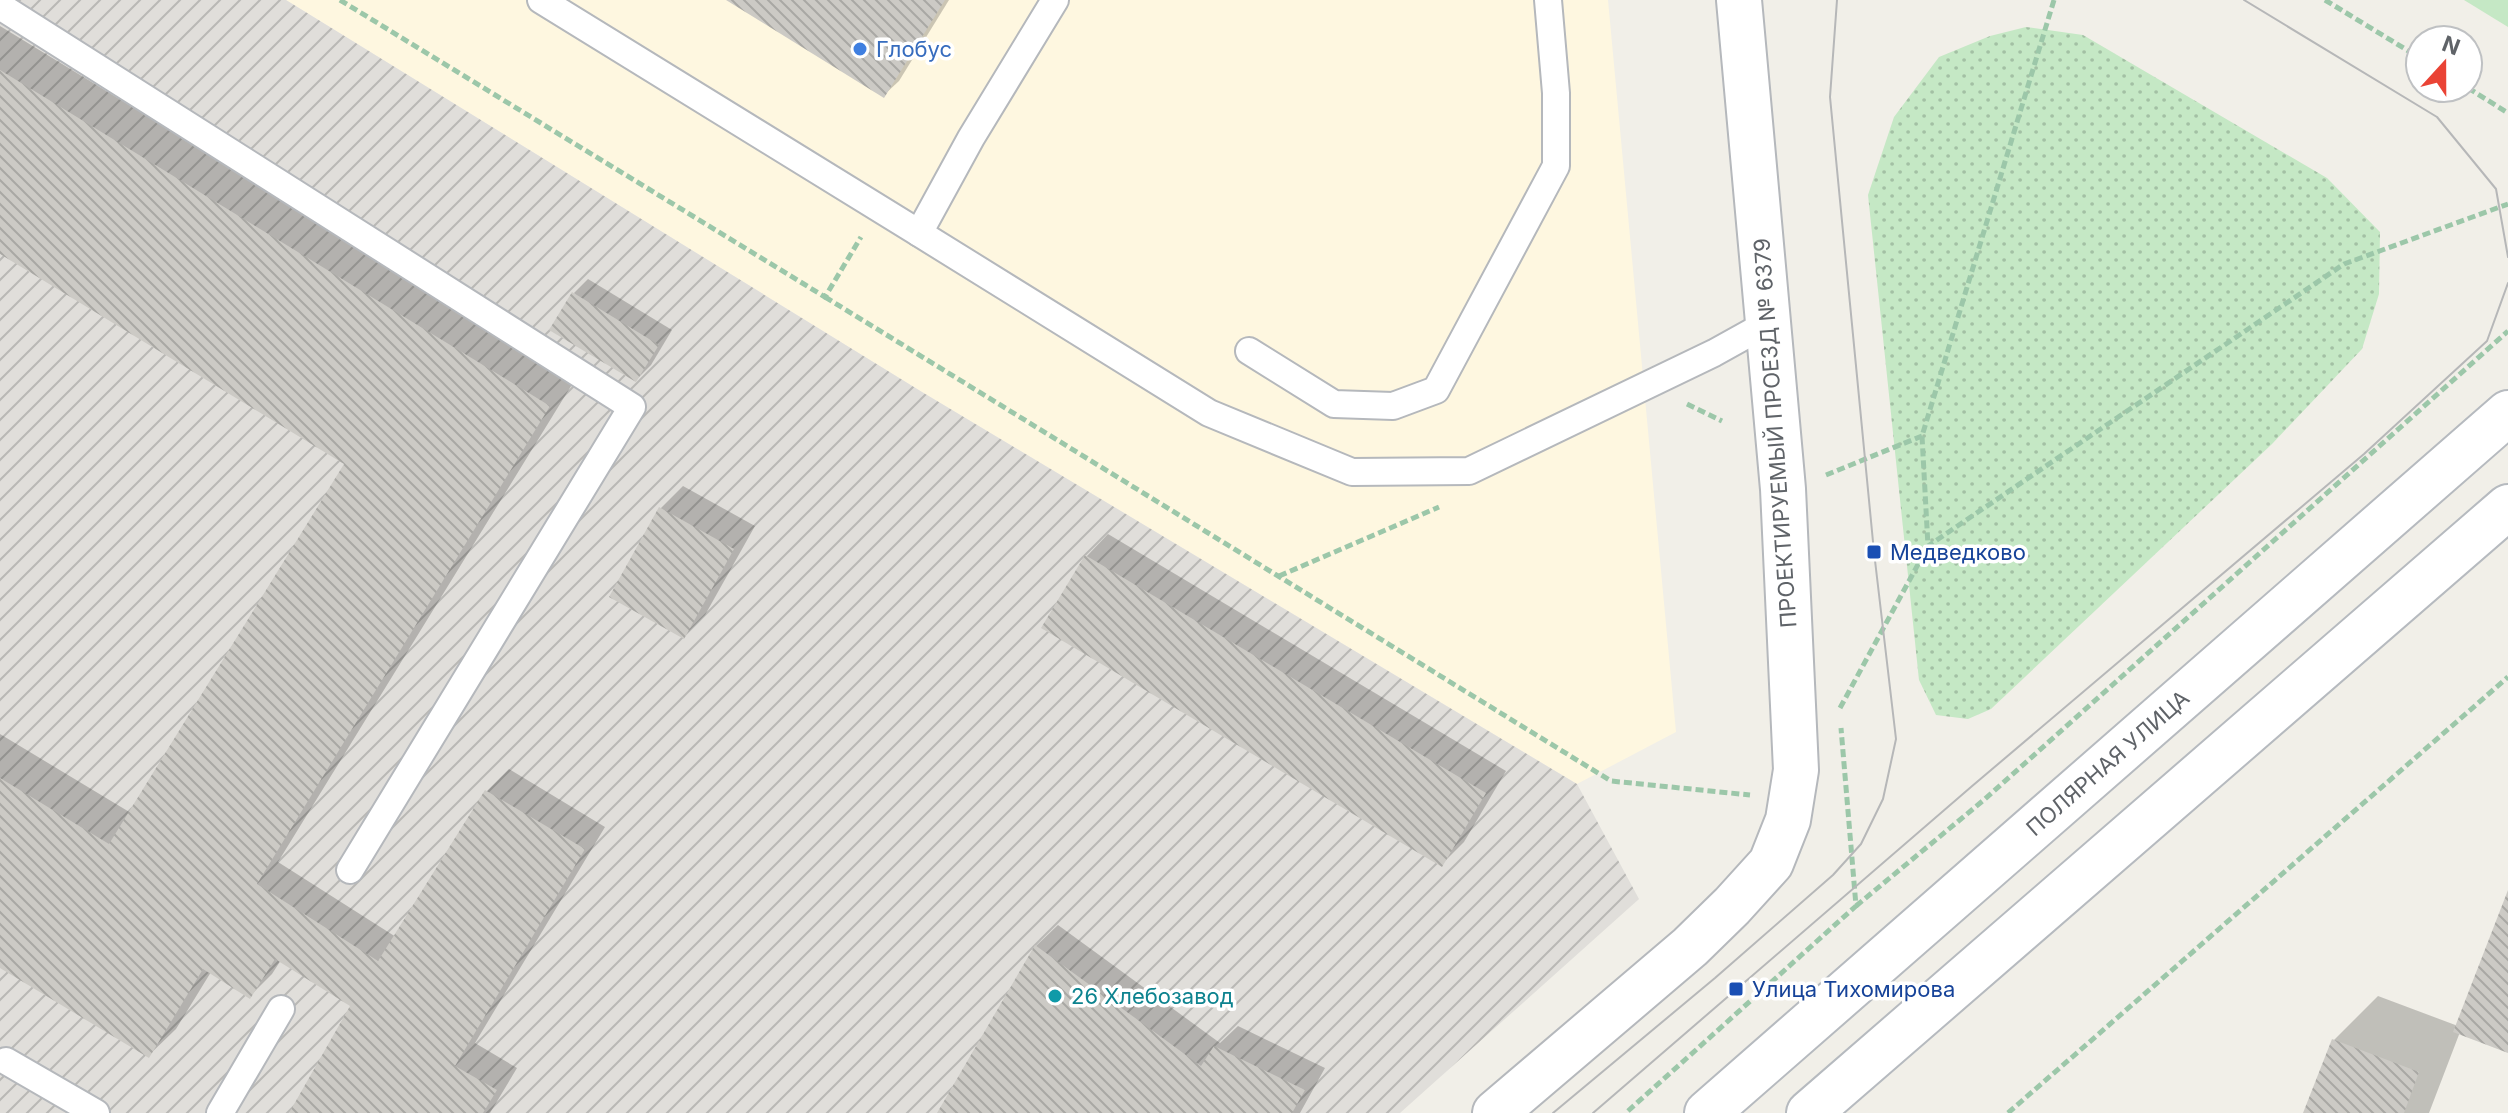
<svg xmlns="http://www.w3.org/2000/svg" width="2508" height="1113" font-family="Inter,sans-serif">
<defs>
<pattern id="industrial-furrows" width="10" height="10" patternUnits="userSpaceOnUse" patternTransform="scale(2)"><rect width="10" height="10" fill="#e0deda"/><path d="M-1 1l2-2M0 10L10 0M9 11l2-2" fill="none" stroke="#b9b8b5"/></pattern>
<pattern id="park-dots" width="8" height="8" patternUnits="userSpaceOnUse" patternTransform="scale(2)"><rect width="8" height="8" fill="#c5e8c5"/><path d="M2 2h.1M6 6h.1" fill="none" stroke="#a3c0a4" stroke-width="1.8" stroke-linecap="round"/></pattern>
<pattern id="building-back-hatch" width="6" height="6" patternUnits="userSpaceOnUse" patternTransform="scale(2)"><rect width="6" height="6" fill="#cccac5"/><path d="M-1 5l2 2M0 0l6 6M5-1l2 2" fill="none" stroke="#a9a8a4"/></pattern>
</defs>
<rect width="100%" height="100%" fill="#f1efe8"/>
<path fill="#fef7e0" d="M286 0H1608L1676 732 1577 784 922 392Z"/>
<path fill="url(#industrial-furrows)" d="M0 0H286L922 392 1577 784 1639 899 1400 1113H0Z"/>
<path fill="#c5e8c5" d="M2464 0H2508V27Z"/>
<path fill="url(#park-dots)" d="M2026 27 2083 35 2327 178 2380 232 2379 294 2362 349 2272 444 1991 709 1968 719 1936 715 1919 680 1868 195 1894 117 1939 57 1990 36Z"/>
<g fill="#0003">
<path d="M730 0H949L899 81 884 95Z"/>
<path d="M0 26 576 378 278 862 396 937 487 791 509 769 605 827 475 1043 517 1068 490 1113H291L353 1005 281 960 272 974 250 996 211 972 176 1029 148 1056 0 966V734L131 813 347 464 0 252Z"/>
<path d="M588 279 672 330 651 365 636 380 574 293Z"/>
<path d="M683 486 755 526 705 615 683 637 612 596 661 508Z"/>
<path d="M1108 534 1506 771 1464 842 1442 864 1044 628 1087 556Z"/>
<path d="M2508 895V1051L2460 1032 2429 1113H2305L2334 1040 2378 996 2458 1026Z"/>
<path d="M1058 925 1220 1043 1238 1026 1325 1068 1300 1113H939L1036 946Z"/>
</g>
<g fill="url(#building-back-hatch)">
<path d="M726 0H945L884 98Z"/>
<path d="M0 70 550 406 257 884 378 961 485 790 585 849 455 1066 497 1090 483 1113H289L350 1006 275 959 250 999 203 969 149 1058 0 968V778L109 844 344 464 0 254Z"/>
<path d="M572 292 659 345 636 382 549 330Z"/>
<path d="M659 507 734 549 684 639 609 597Z"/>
<path d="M1085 555 1486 793 1442 867 1041 628Z"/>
<path d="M2508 890V1053L2453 1032Z"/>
<path d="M1035 945 1201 1066 1214 1046 1305 1090 1292 1113H937Z"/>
<path d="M2332 1039 2419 1072 2404 1113H2303Z"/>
</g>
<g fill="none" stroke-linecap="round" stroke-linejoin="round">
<defs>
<g id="lane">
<path d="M541 0 919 233"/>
<path d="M1055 0 971 138 919 233 1209 413 1352 472 1469 471 1714 353 1768 323"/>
<path d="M0 6 632 407 350 870"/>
<path d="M1249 351 1334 404 1393 406 1436 390 1556 166V93L1548 0"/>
<path d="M6 1061 96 1113"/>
<path d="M220 1113 281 1009"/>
</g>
<path id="street" d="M1495 1113 1690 947 1732 906 1771 863 1788 820 1796 770 1783 489 1739 0"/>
<g id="secondary">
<path id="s1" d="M1707 1113 2508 413"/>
<path d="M1809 1113 2508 507"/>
</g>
</defs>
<use href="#lane" stroke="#b5b8bc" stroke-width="30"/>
<use href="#street" stroke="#b5b8bc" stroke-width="48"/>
<use href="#secondary" stroke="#b6babf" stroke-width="48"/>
<g stroke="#9cc7a9" stroke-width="5" stroke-dasharray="8 4" stroke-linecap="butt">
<path d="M340 0 825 297 861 237"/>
<path d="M2054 0 1922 436 1928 546 2344 264 2508 204"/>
<path d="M2325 0 2420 58"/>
<path d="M2468 88 2508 113"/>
<path d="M825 297 1611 781 1750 795"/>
<path d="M1687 404 1722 421"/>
<path d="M1826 475 1922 436"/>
<path d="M1279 576 1439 507"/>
<path d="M1840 708 1928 546"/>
<path d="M1856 906 1985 799 2508 331"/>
<path d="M1628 1111 1856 906 1841 728"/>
<path d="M2008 1113 2508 677"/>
</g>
<use href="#lane" stroke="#fff" stroke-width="26"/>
<use href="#street" stroke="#fff" stroke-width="44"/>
<use href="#secondary" stroke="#fff" stroke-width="44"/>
<g stroke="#b6b7b8" stroke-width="2">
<path d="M2244 0 2437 117 2496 189 2508 257"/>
<path d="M1553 1113 1715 978 1833 875 1861 844 1883 799 1896 739 1874 552 1830 97 1837 0"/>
<path d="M1593 1113 1971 787 2364 454 2487 341 2508 283"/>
</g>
</g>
<circle fill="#3f7fe0" stroke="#fff" stroke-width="3" cx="860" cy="49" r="8"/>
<g fill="#1a4fb4" stroke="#fff" stroke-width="3">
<rect x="1866" y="544" width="16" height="16" rx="4"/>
<rect x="1728" y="981" width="16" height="16" rx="4"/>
</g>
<circle fill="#0f9aa8" stroke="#fff" stroke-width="3" cx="1055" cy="996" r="8"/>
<g text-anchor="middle" stroke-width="7" stroke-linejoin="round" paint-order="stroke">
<g font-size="22" fill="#366cbe" stroke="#fff" text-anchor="start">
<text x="876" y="57">Глобус</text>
</g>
<g font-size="22" fill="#5f6368" stroke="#fff">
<text transform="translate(1775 433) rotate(-94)" y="8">ПРОЕКТИРУЕМЫЙ ПРОЕЗД № 6379</text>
<text dy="8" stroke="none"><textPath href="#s1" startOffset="532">ПОЛЯРНАЯ УЛИЦА</textPath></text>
</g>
<g font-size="22" fill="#164399" stroke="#fff" text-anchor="start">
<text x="1890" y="560">Медведково</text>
<text x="1752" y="997">Улица Тихомирова</text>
</g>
<g font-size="22" fill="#0d838f" stroke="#fff" text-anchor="start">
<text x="1071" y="1004">26 Хлебозавод</text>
</g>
</g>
<g transform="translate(2444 64) rotate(21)"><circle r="38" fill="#ffffff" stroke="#bfc1c3" stroke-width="2"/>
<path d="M0-6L14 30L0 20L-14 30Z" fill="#ea4335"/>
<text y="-12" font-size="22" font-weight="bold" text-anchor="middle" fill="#5f6368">N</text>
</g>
</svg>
